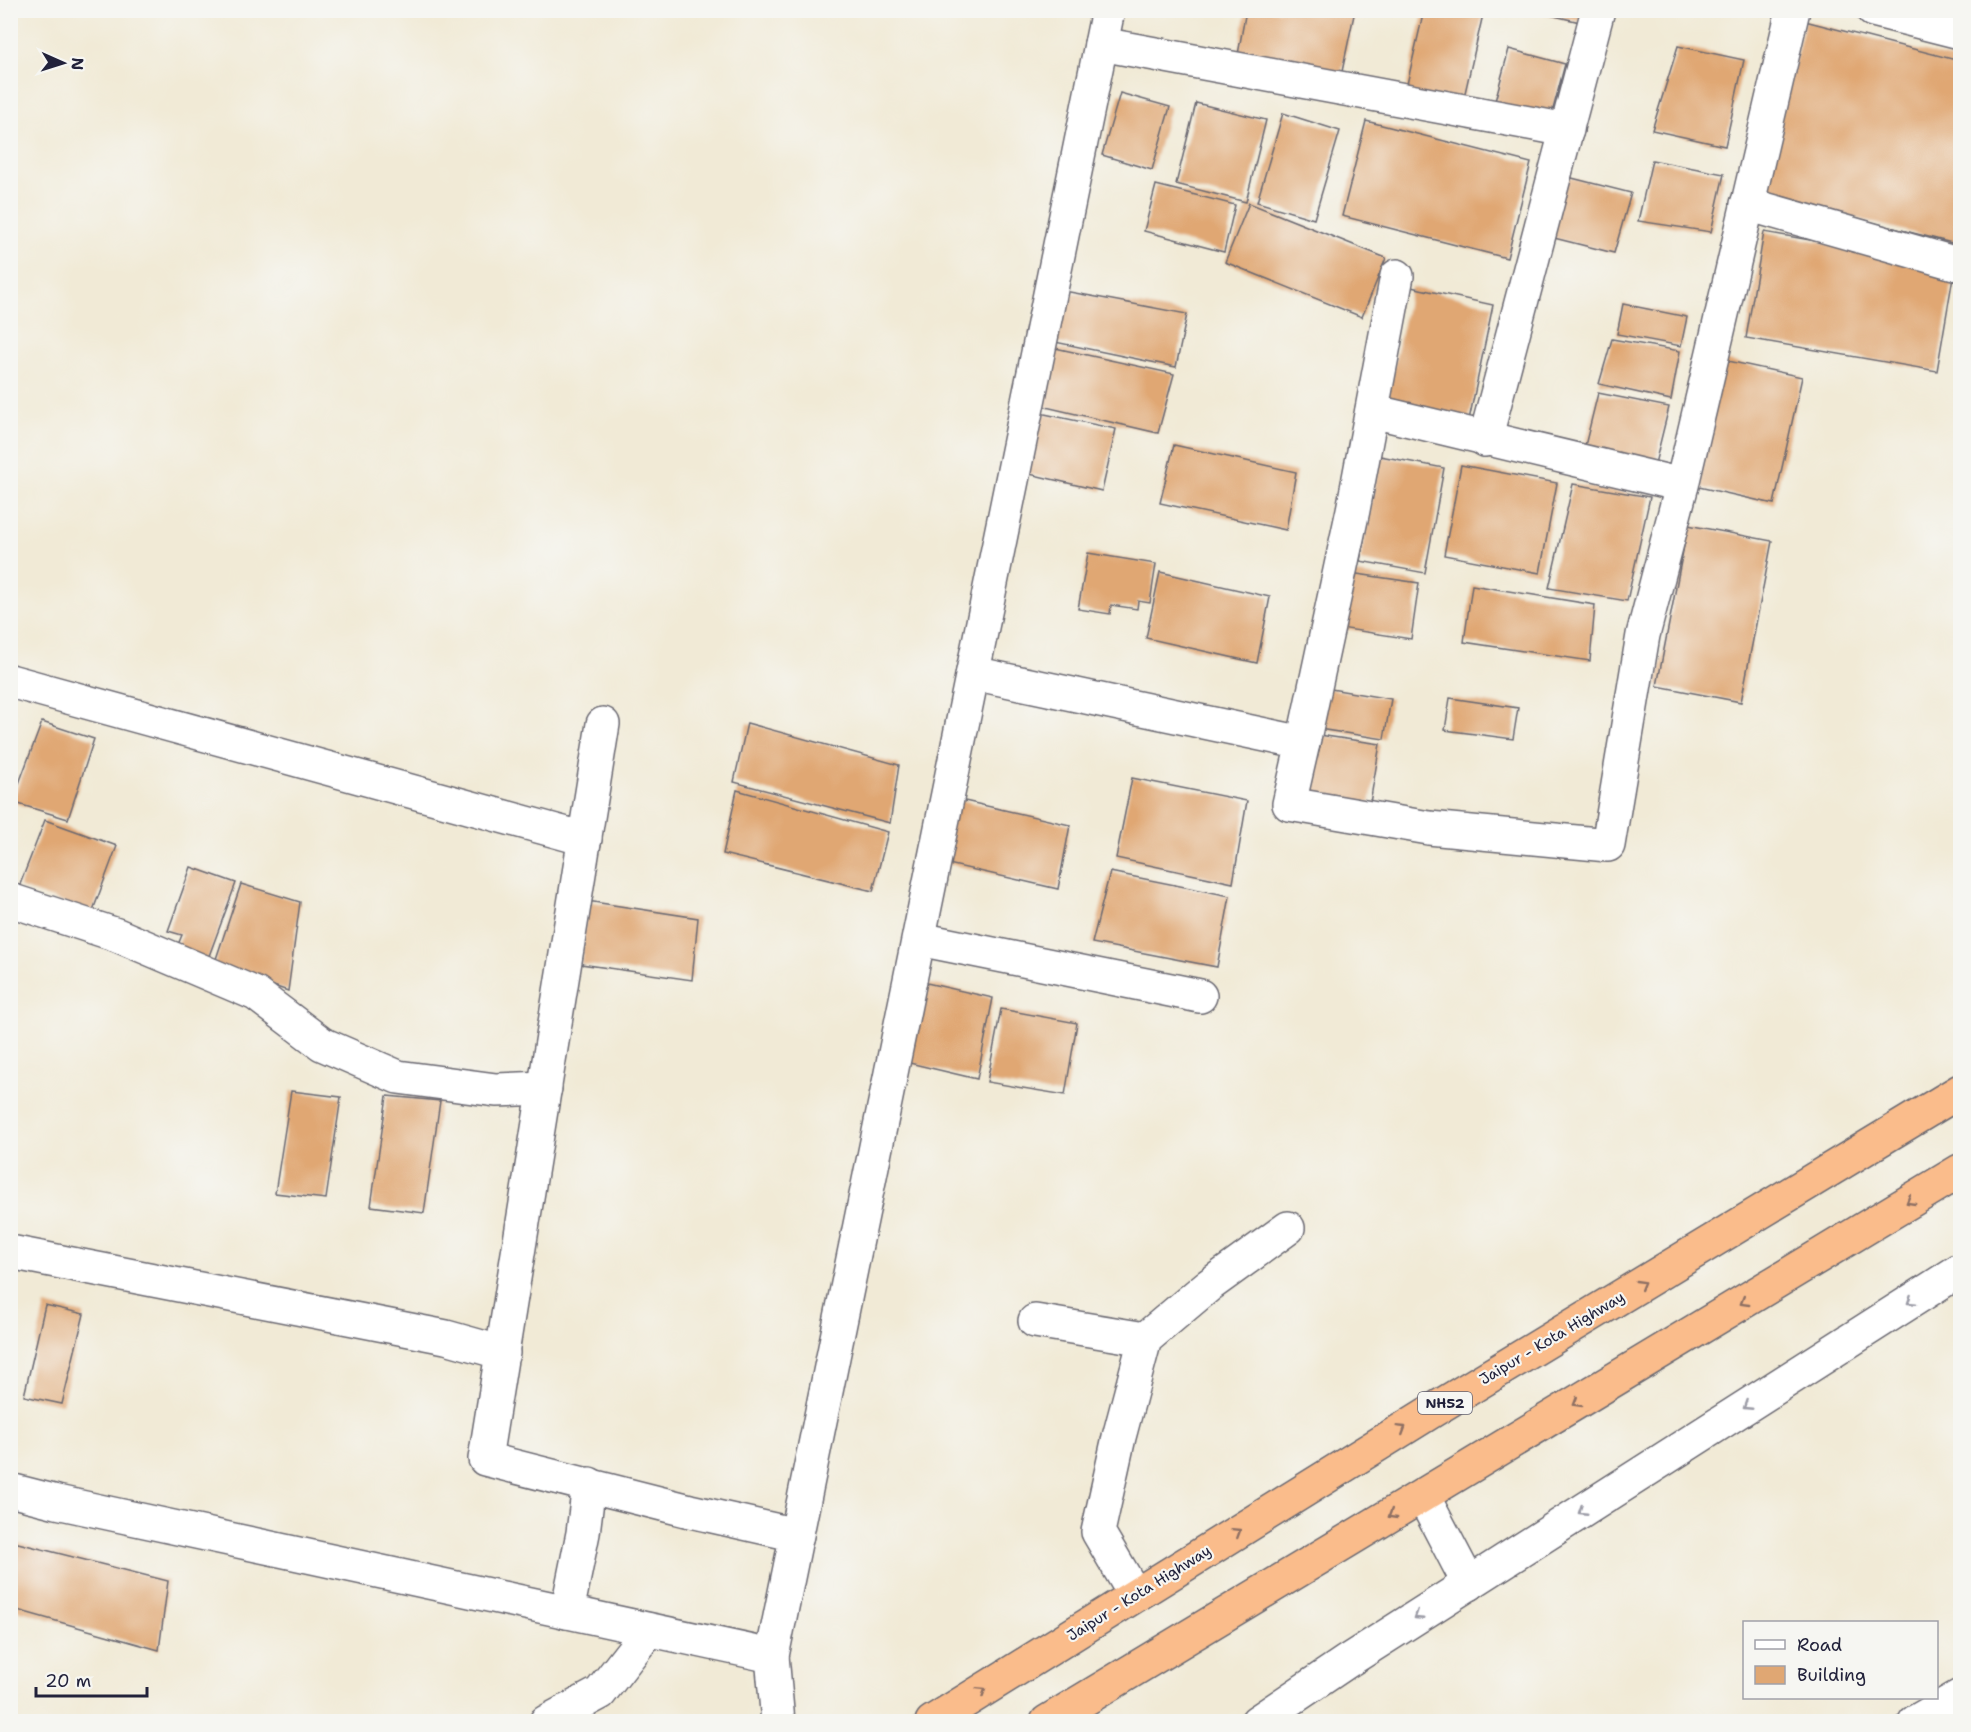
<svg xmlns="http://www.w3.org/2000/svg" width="1971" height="1732" font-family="'Shantell Sans',sans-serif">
<rect width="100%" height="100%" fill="#f6f6f2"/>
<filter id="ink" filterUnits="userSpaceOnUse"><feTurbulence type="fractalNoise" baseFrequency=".0167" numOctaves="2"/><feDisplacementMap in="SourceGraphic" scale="12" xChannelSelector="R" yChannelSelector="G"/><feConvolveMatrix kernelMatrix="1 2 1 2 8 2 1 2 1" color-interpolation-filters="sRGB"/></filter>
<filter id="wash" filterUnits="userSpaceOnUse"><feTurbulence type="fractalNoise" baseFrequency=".008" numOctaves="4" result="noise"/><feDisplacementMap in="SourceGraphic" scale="24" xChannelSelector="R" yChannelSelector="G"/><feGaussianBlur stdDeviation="1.35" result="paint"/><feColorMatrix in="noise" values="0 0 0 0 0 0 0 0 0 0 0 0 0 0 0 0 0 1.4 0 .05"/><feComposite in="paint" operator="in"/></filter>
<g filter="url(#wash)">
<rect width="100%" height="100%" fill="#f1ead6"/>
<g id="blocks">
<g fill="#e0a773">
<path d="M1246 10H1355L1340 81 1237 60Z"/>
<path d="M1424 10H1484L1462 106 1405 93Z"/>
<path d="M1529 10H1583L1580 22Z"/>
<path d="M1805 21 1960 61V245L1761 194Z"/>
<path d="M1678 46 1744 60 1725 146 1652 130Z"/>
<path d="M1509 49 1565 64 1552 113 1491 116Z"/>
<path d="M1120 93 1170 107 1152 170 1102 155Z"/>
<path d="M1196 103 1266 120 1246 202 1176 184Z"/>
<path d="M1283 113 1340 131 1314 219 1257 202Z"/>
<path d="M1366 121 1531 163 1507 258 1342 216Z"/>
<path d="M1652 160 1724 174 1711 232 1638 221Z"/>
<path d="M1564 176 1631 193 1614 253 1546 236Z"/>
<path d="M1156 185 1235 205 1224 252 1144 231Z"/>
<path d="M1249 203 1386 258 1362 317 1225 262Z"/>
<path d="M1764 232 1955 265 1937 371 1746 338Z"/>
<path d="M1411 287 1493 305 1469 420 1386 403Z"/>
<path d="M1059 290 1187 314 1176 367 1050 341Z"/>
<path d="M1623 304 1687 317 1681 346 1617 334Z"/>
<path d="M1612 339 1680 351 1671 400 1599 384Z"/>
<path d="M1046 346 1174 374 1158 433 1037 405Z"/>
<path d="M1719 359 1802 377 1774 504 1690 485Z"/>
<path d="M1598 393 1669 407 1654 468 1583 454Z"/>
<path d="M1035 412 1116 429 1102 491 1021 472Z"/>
<path d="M1174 445 1296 472 1286 530 1160 503Z"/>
<path d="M1380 456 1444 468 1425 573 1360 561Z"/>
<path d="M1461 465 1557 483 1540 573 1444 555Z"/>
<path d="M1573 484 1650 497 1627 601 1549 588Z"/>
<path d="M1688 525 1772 541 1741 702 1657 686Z"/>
<path d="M1088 553 1156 564 1150 603 1138 601 1137 609 1111 605 1110 614 1078 609Z"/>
<path d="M1160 572 1270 597 1257 663 1146 638Z"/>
<path d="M1350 573 1419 583 1411 639 1340 628Z"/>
<path d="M1472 585 1595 605 1590 661 1464 642Z"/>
<path d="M1325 688 1391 699 1384 739 1319 729Z"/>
<path d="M1450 698 1518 708 1513 739 1445 730Z"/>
<path d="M42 722 94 739 68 819 12 802Z"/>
<path d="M747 723 899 765 890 823 734 782Z"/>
<path d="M1319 735 1380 744 1370 803 1308 791Z"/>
<path d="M1132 778 1247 801 1233 883 1116 858Z"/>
<path d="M737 790 888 832 873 891 723 854Z"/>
<path d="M956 799 1070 825 1058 889 944 863Z"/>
<path d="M45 820 117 846 92 913 19 887Z"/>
<path d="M191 867 236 883 206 964 175 952 182 935 168 931Z"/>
<path d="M1110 872 1230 896 1217 967 1092 943Z"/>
<path d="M241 884 300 902 288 991 214 965Z"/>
<path d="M587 901 698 918 692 980 581 964Z"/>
<path d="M918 981 993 998 977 1079 901 1061Z"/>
<path d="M1001 1009 1077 1023 1065 1095 987 1082Z"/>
<path d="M291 1091 341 1097 326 1199 275 1193Z"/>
<path d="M387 1096 440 1101 424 1213 371 1206Z"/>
<path d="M45 1305 84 1314 62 1404 24 1396Z"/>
<path d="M10 1541 168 1581 159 1650 10 1608Z"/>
</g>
</g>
</g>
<g filter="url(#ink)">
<use href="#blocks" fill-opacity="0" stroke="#6a6871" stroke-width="1.5"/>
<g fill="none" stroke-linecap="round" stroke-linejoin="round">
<defs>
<g id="street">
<path d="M1873 10 1960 32"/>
<path d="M1101 44 1567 130"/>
<path d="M1747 204 1954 263"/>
<path d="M1485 440 1598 10"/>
<path d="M1682 485 1793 10"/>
<path d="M973 673 1303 743 1289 804 1429 828 1608 845 1643 635 1682 485 1372 411"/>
<path d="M10 681 585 839"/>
<path d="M603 724 485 1459 690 1511 797 1535"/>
<path d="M1303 743 1353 510 1397 276"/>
<path d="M10 900 117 935 256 994 322 1044 398 1077 496 1090 545 1088"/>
<path d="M919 939 1200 996"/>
<path d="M10 1252 446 1337 503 1353"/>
<path d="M1035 1321 1145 1339"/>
<path d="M10 1490 57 1502 772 1656"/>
<path d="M1423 1496 1469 1584"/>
<path d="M1135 1595 1098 1532 1119 1437 1145 1339 1208 1286 1288 1228"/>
<path d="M567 1612 583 1533 589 1484"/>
<path d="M546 1722 600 1693 649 1630"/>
<path d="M778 1722 772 1656 1108 10"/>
<path d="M1257 1722 1346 1662 1960 1270"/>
<path d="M1915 1722 1960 1696"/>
</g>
<g id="highway">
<path d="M932 1722 1432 1411 1960 1091"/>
<path d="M1047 1722 1960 1171"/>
</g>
</defs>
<use href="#street" stroke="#6a6871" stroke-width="36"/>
<use href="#highway" stroke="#6a6871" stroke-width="36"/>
<use href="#street" stroke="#fff" stroke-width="33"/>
<use href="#highway" stroke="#fabc8b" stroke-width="33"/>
</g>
<defs><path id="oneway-chevron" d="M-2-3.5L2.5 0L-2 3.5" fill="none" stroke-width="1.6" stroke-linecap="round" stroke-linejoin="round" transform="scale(1.5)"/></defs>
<g stroke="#8e6f63">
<use href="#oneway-chevron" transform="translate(1910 1201) rotate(149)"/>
<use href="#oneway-chevron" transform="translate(1641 1284) rotate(-31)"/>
<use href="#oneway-chevron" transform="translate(1744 1302) rotate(149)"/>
<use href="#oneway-chevron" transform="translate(1577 1403) rotate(149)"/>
<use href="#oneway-chevron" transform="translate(1402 1429) rotate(-32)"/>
<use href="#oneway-chevron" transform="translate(1392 1515) rotate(149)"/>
<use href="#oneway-chevron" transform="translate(1237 1532) rotate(-32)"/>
<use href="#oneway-chevron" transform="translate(982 1691) rotate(-32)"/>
</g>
<g stroke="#9c9ca7">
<use href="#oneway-chevron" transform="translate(1911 1301) rotate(147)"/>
<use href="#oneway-chevron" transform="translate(1747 1406) rotate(147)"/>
<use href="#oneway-chevron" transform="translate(1582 1511) rotate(147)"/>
<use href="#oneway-chevron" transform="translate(1418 1616) rotate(147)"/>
</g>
</g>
<g text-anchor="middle" stroke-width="4.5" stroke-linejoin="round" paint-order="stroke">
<rect fill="#f6f6f2" stroke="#626272" stroke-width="1.5" x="1418" y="1392" width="54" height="22" rx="4.5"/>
<g font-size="14" font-weight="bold" fill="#22223b">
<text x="1445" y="1408">NH52</text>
</g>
<g font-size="15" fill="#22223b" stroke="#f6f6f2">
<text transform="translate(1552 1338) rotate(-31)" y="5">Jaipur - Kota Highway</text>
<text transform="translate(1139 1593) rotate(-32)" y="5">Jaipur - Kota Highway</text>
</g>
</g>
<rect width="1971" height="1732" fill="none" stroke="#f6f6f2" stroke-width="36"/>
<rect x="1743" y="1621" width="195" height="78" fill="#f6f6f2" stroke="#a1a1a9" stroke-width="1.5"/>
<rect x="1755" y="1640" width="30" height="9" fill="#ffffff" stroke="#a1a1a9" stroke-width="1.5"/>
<text x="1797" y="1651" font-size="18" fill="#22223b">Road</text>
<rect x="1755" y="1666" width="30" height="18" fill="#e0a773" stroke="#a1a1a9" stroke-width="1.5"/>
<text x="1797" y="1681" font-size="18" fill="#22223b">Building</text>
<g transform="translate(63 63) rotate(93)" stroke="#f6f6f2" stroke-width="4.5" paint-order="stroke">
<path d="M0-4.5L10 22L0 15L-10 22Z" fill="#22223b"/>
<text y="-9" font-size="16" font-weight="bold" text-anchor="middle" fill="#22223b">N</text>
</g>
<path d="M36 1687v9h111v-9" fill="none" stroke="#22223b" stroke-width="3"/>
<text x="45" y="1687" font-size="18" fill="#22223b" stroke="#f6f6f2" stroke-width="4.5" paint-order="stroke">20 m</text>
</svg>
